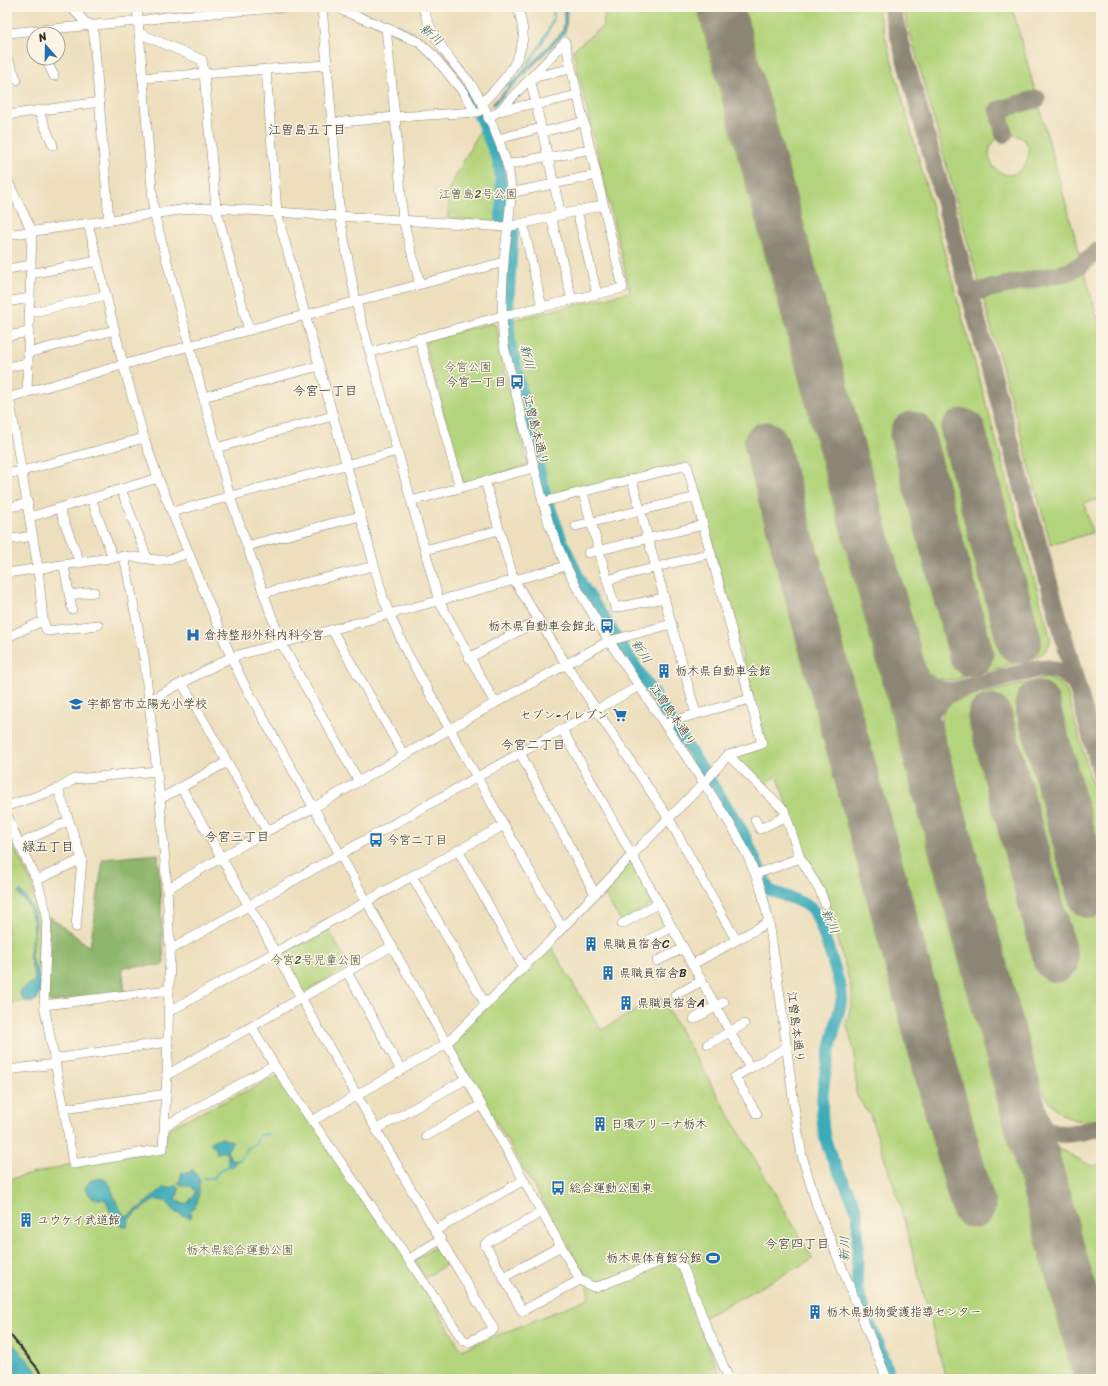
<svg xmlns="http://www.w3.org/2000/svg" width="1108" height="1386" font-family="Sriracha,'Klee One',sans-serif">
<rect width="100%" height="100%" fill="#fcf5e5"/>
<filter id="ink" filterUnits="userSpaceOnUse"><feTurbulence type="fractalNoise" baseFrequency=".025" numOctaves="2"/><feDisplacementMap in="SourceGraphic" scale="8" xChannelSelector="R" yChannelSelector="G"/><feConvolveMatrix kernelMatrix="1 2 1 2 8 2 1 2 1" color-interpolation-filters="sRGB"/></filter>
<filter id="wash" filterUnits="userSpaceOnUse"><feTurbulence type="fractalNoise" baseFrequency=".012" numOctaves="4" result="noise"/><feDisplacementMap in="SourceGraphic" scale="16" xChannelSelector="R" yChannelSelector="G"/><feGaussianBlur stdDeviation="0.9" result="paint"/><feColorMatrix in="noise" values="0 0 0 0 0 0 0 0 0 0 0 0 0 0 0 0 0 1.4 0 .05"/><feComposite in="paint" operator="in"/></filter>
<g filter="url(#wash)">
<rect width="100%" height="100%" fill="#eddfbd"/>
<g fill="#b3d47c" stroke="#6f8054" fill-rule="evenodd">
<path d="M607 7H697L1074 1379H946L898 1198 870 1115 858 1098 856 1093 855 1054 846 1023 852 1002V992L825 891 801 848 777 775 764 786 734 756 768 744 755 704 691 461 555 498 550 496 511 328 513 322 516 319 630 292 573 50 602 27Z"/>
<path d="M744 7H877L1050 636C1052 648 1041 655 1032 659L954 680 938 679 929 674 926 670Z"/>
<path d="M903 7H1012L1097 317 1101 316V499L1084 503 1092 533 1051 545ZM1006 134C1051 134 1020 196 994 167 983 154 992 138 1006 134Z"/>
<path d="M485 121 502 166 505 189 502 223 448 218 449 189Z"/>
<path d="M491 323 497 326 502 362 528 465 466 483 462 481 425 344 429 339Z"/>
<path d="M1046 678 1060 683 1067 692 1101 817V1118C1068 1127 1052 1112 1040 1083L941 725C942 713 945 707 954 701Z"/>
<path d="M7 830 15 850 32 883 39 918 38 999 7 1004Z"/>
<path d="M629 863 635 865 654 903 621 922 603 892Z"/>
<path d="M328 929 349 966 303 993 281 955Z"/>
<path d="M550 945 601 1030 660 996 813 1259 697 1321 722 1379H7V1180L76 1163 161 1150 170 1127 280 1075 403 1249 461 1350 589 1298 584 1273 451 1044Z"/>
<path d="M1057 1148 1092 1166 1101 1164V1307Z"/>
<path d="M436 1246 441 1248 450 1262 425 1278 415 1262 416 1260Z"/>
</g>
<path fill="#8eb66c" stroke="#5c704c" d="M158 854 164 965 122 967 125 992 52 1002 47 1000 49 916 90 947 103 859Z"/>
<g fill="#3babb9" stroke="#336b72">
<path d="M347 7 403 27 425 40 434 49 468 90 475 101 472 102 432 51 347 10Z"/>
<path d="M564 7H567C566 17 568 26 564 34L494 105 492 104 562 32 564 24Z"/>
<path d="M481 120H484C493 140 503 161 505 184 505 191 504 199 504 206H501C503 171 494 151 481 120Z"/>
<path d="M20 890 31 906 36 921 31 958 40 977 41 986 40 993 36 1000 31 1003 26 1002C12 990 27 987 35 980V977L29 957 34 929 33 920 28 905 18 894Z"/>
<path d="M220 1138 233 1141 227 1151 231 1159 236 1160V1162L231 1167 229 1166 227 1161 228 1158 226 1152H220L217 1154 216 1149 210 1143 216 1139Z"/>
<path d="M192 1169 200 1180C197 1194 202 1201 190 1212L191 1218 176 1213 166 1201C162 1201 159 1200 156 1200 152 1200 134 1215 129 1219L127 1227H122L116 1215 110 1211 106 1200C94 1198 91 1200 85 1188L90 1181C109 1173 110 1185 115 1199 117 1205 121 1211 125 1216H128L143 1205 164 1187 171 1188 175 1184 180 1190H178V1194L175 1199 177 1201H181L182 1204 188 1203 195 1194V1191L191 1186H181L178 1182 180 1180 182 1172 190 1173Z"/>
<path d="M7 1338 37 1370 41 1379H7Z"/>
</g>
<g fill="none" stroke-linecap="round" stroke-linejoin="round">
<g stroke="#3babb9" stroke-width="2">
<path d="M503 86 517 80 540 46 549 29 554 17 553 7"/>
<path d="M236 1160H240L248 1148 256 1143 259 1135 268 1134"/>
<path d="M204 1178H214L220 1170 229 1166"/>
</g>
<path stroke="#3babb9" stroke-width="12" d="M473 101 499 163 502 191 501 221 513 226 508 307 510 342 545 494 562 541 581 583 742 830 769 890C782 895 801 900 812 909 820 916 836 974 841 988L842 998C832 1044 812 1103 828 1148 836 1171 851 1191 858 1215L857 1289 891 1379"/>
<g stroke="#8c8574" stroke-width="18">
<path d="M891 7 1101 773"/>
<path d="M1004 134 998 110 1037 99"/>
<path d="M969 293 1068 272 1082 264 1098 251"/>
<path d="M899 657C912 677 930 691 954 691"/>
<path d="M921 737C925 718 937 700 954 691L1040 668C1056 668 1068 673 1077 687"/>
<path d="M1026 1119C1054 1140 1070 1135 1101 1127"/>
</g>
<g stroke="#8c8574" stroke-width="45">
<path d="M721 7 1098 1379"/>
<path d="M963 431 1019 641"/>
<path d="M912 434 971 654"/>
<path d="M766 444 973 1206"/>
<path d="M1037 704 1090 896"/>
<path d="M990 717 1056 960"/>
</g>
</g>
</g>
<g filter="url(#ink)">
<g fill="none" stroke-linecap="round" stroke-linejoin="round">
<defs>
<g id="minor">
<path d="M71 7 85 22 93 26 109 220"/>
<path d="M137 7 154 213 230 497 281 643 359 782"/>
<path d="M322 7 340 217 356 302 439 601 495 703"/>
<path d="M337 7 344 11 391 30 419 42 434 56 463 92 472 107 473 112"/>
<path d="M423 7C429 29 441 48 455 65 460 72 466 77 471 84 485 105 499 139 507 164 516 195 506 230 504 261 502 289 501 318 504 346L543 502 549 524 566 566 577 588 609 641 704 783 737 835 749 859 761 889 769 922 781 1003 796 1121 802 1156 817 1206 887 1379"/>
<path d="M386 28 395 117 403 220 420 284"/>
<path d="M7 33 138 21 166 17 287 7"/>
<path d="M139 33 202 60 204 73 216 208 249 330"/>
<path d="M7 58 17 80"/>
<path d="M45 58 54 76"/>
<path d="M266 69 277 213 383 597 389 613 407 653 562 928"/>
<path d="M142 78 327 65"/>
<path d="M482 103C500 85 520 65 523 38 524 29 520 16 518 7"/>
<path d="M536 105 577 95"/>
<path d="M38 110 53 145"/>
<path d="M499 111 535 103"/>
<path d="M7 115 100 102"/>
<path d="M332 123 395 117 478 112"/>
<path d="M542 132 583 122"/>
<path d="M498 139 541 128"/>
<path d="M548 158 590 149"/>
<path d="M507 165 548 156"/>
<path d="M7 180 32 231 27 392"/>
<path d="M510 193 596 175"/>
<path d="M577 211 597 294"/>
<path d="M561 215 530 78 570 69"/>
<path d="M551 217 572 300"/>
<path d="M88 223 123 364 144 438 158 478 231 657 244 684 580 1280 593 1287 600 1286 664 1260C673 1258 677 1260 683 1267L705 1323 729 1379"/>
<path d="M523 224 542 307"/>
<path d="M7 235 194 208H216L507 227 603 205"/>
<path d="M7 269 31 265"/>
<path d="M30 274 98 261"/>
<path d="M7 302 30 298"/>
<path d="M29 313 106 295"/>
<path d="M7 336 29 332"/>
<path d="M419 338 460 488"/>
<path d="M371 352 502 316 623 288 565 42 499 111 488 118"/>
<path d="M28 353 115 330"/>
<path d="M7 367 28 363"/>
<path d="M203 397 319 366"/>
<path d="M7 398 189 346 504 262"/>
<path d="M216 448 333 416"/>
<path d="M7 474 22 471 144 438"/>
<path d="M632 480 696 714"/>
<path d="M485 481 514 580 566 664 669 819 736 940"/>
<path d="M121 489 147 558"/>
<path d="M583 493 615 608 664 598"/>
<path d="M91 498 113 558"/>
<path d="M411 501 533 468"/>
<path d="M7 507 28 504"/>
<path d="M59 508 80 563"/>
<path d="M172 512 397 451"/>
<path d="M30 517 158 478"/>
<path d="M576 526 696 497"/>
<path d="M7 540 33 536"/>
<path d="M247 546 360 516"/>
<path d="M425 550 499 530"/>
<path d="M588 553 703 525"/>
<path d="M64 566 72 609"/>
<path d="M7 573 124 556 157 560H168L189 553"/>
<path d="M607 580 711 553"/>
<path d="M263 593 374 566"/>
<path d="M69 595 94 592"/>
<path d="M43 621 47 631 98 625"/>
<path d="M332 630 404 755"/>
<path d="M7 637 43 621 38 568 9 397"/>
<path d="M469 658 539 620"/>
<path d="M182 683 267 831"/>
<path d="M150 700 231 657 566 566"/>
<path d="M666 726 672 721 750 699"/>
<path d="M562 729 750 1068 787 1047"/>
<path d="M520 753 595 894"/>
<path d="M728 755 784 810 800 858 820 891 825 904"/>
<path d="M181 787C285 968 386 1151 494 1329L469 1342 463 1340 392 1235 312 1121"/>
<path d="M58 789 82 859 76 927"/>
<path d="M160 799 227 762"/>
<path d="M7 806 58 789 75 779 157 771"/>
<path d="M7 815 19 844 37 880 47 915 44 1005 64 1109 73 1164 163 1149 167 1075 170 950 167 889 160 799 144 658 124 556"/>
<path d="M755 820 760 829 786 816"/>
<path d="M19 844 68 821"/>
<path d="M458 850 523 967"/>
<path d="M756 874 800 858"/>
<path d="M412 876 486 1005"/>
<path d="M37 880 82 859"/>
<path d="M167 889 267 831 313 808 495 703 609 641 672 624"/>
<path d="M622 924 659 903"/>
<path d="M647 941 672 927"/>
<path d="M170 950 639 686"/>
<path d="M657 961 684 948"/>
<path d="M693 964 769 922"/>
<path d="M347 972 401 1070"/>
<path d="M675 995 702 981"/>
<path d="M44 1005 169 990"/>
<path d="M168 1012 504 825"/>
<path d="M694 1019 724 1002"/>
<path d="M252 1027 274 1065"/>
<path d="M708 1044 744 1024"/>
<path d="M54 1059 168 1042"/>
<path d="M750 1068 735 1077 757 1114"/>
<path d="M7 1070 55 1064"/>
<path d="M167 1075 392 946"/>
<path d="M64 1109 166 1094"/>
<path d="M165 1126 274 1065 312 1121 446 1044 552 939 632 855 704 783 728 755 762 744 687 465 543 502"/>
<path d="M377 1129 466 1079"/>
<path d="M426 1136 481 1105"/>
<path d="M542 1212 485 1244 522 1311 580 1280"/>
<path d="M436 1230 524 1180"/>
<path d="M409 1259 441 1239"/>
<path d="M504 1277 561 1246"/>
</g>
</defs>
<use href="#minor" stroke="#8c8574" stroke-width="10"/>
<use href="#minor" stroke="#fff" stroke-width="9"/>
<path stroke="#2b2b2b" stroke-width="2" d="M7 1331 38 1369 43 1379"/>
</g>
</g>
<defs>
<symbol id="bus-bare" viewBox="-9 -9 18 18"><path d="M-5-6H5V4H4V6H2V4H-2V6H-4V4H-5ZM-3.5-4V0h7V-4ZM-3.5 1.2v1.5H-2V1.2ZM2 1.2v1.5H3.5V1.2Z" fill="#1f6fb2" stroke="#fcf5e5" stroke-width="2.5" paint-order="stroke"/></symbol>
<symbol id="hospital-bare" viewBox="-9 -9 18 18"><path d="M-5-5h3v3.5h4V-5h3V5h-3V1.5h-4V5h-3Z" fill="#1f6fb2" stroke="#fcf5e5" stroke-width="2.5" paint-order="stroke"/></symbol>
<symbol id="building-bare" viewBox="-9 -9 18 18"><path d="M-4-6H4V6H1V3H-1V6H-4ZM-2.5-4.3h1.7v1.8h-1.7ZM.8-4.3h1.7v1.8H.8ZM-2.5-1h1.7V.8h-1.7ZM.8-1h1.7V.8H.8Z" fill="#1f6fb2" stroke="#fcf5e5" stroke-width="2.5" paint-order="stroke"/></symbol>
<symbol id="school-bare" viewBox="-9 -9 18 18"><path d="M0-5L7-2L0 1L-7-2ZM-4 1L0 2.5L4 1V4Q0 6-4 4Z" fill="#1f6fb2" stroke="#fcf5e5" stroke-width="2.5" paint-order="stroke"/></symbol>
<symbol id="supermarket-bare" viewBox="-9 -9 18 18"><path d="M-6-5.5h2.5l.6 2H6L4.5 2H-2.5L-4.4-4H-6ZM-1.5 3.2a1.3 1.3 0 1 0 .1 0ZM3 3.2a1.3 1.3 0 1 0 .1 0Z" fill="#1f6fb2" stroke="#fcf5e5" stroke-width="2.5" paint-order="stroke"/></symbol>
<symbol id="stadium-bare" viewBox="-9 -9 18 18"><path d="M0-5a6.5 5 0 1 0 0 10a6.5 5 0 1 0 0-10ZM-3.5-1.8h7v3.6h-7Z" fill="#1f6fb2" stroke="#fcf5e5" stroke-width="2.5" paint-order="stroke"/></symbol>
</defs>
<g fill-rule="evenodd">
<use href="#bus-bare" x="507" y="372" width="20" height="20"/>
<use href="#bus-bare" x="597" y="616" width="20" height="20"/>
<use href="#hospital-bare" x="183" y="625" width="20" height="20"/>
<use href="#building-bare" x="654" y="661" width="20" height="20"/>
<use href="#school-bare" x="66" y="694" width="20" height="20"/>
<use href="#supermarket-bare" x="610" y="705" width="20" height="20"/>
<use href="#bus-bare" x="366" y="830" width="20" height="20"/>
<use href="#building-bare" x="581" y="934" width="20" height="20"/>
<use href="#building-bare" x="598" y="963" width="20" height="20"/>
<use href="#building-bare" x="616" y="993" width="20" height="20"/>
<use href="#building-bare" x="590" y="1114" width="20" height="20"/>
<use href="#bus-bare" x="548" y="1178" width="20" height="20"/>
<use href="#building-bare" x="16" y="1210" width="20" height="20"/>
<use href="#stadium-bare" x="703" y="1248" width="20" height="20"/>
<use href="#building-bare" x="805" y="1302" width="20" height="20"/>
</g>
<g text-anchor="middle" stroke-width="3" stroke-linejoin="round" paint-order="stroke">
<g font-size="12" fill="#4d553f" stroke="#fcf5e5">
<text x="478" y="198">江曽島2号公園</text>
<text x="468" y="371">今宮公園</text>
<text x="316" y="964">今宮2号児童公園</text>
<text x="240" y="1254">栃木県総合運動公園</text>
</g>
<g font-size="12" fill="#2b2b2b" stroke="#fcf5e5" text-anchor="start">
<text x="506" y="386" text-anchor="end">今宮一丁目</text>
<text x="596" y="630" text-anchor="end">栃木県自動車会館北</text>
<text x="204" y="639">倉持整形外科内科今宮</text>
<text x="675" y="675">栃木県自動車会館</text>
<text x="87" y="708">宇都宮市立陽光小学校</text>
<text x="609" y="719" text-anchor="end">セブン-イレブン</text>
<text x="387" y="844">今宮二丁目</text>
<text x="602" y="948">県職員宿舎C</text>
<text x="619" y="977">県職員宿舎B</text>
<text x="637" y="1007">県職員宿舎A</text>
<text x="611" y="1128">日環アリーナ栃木</text>
<text x="569" y="1192">総合運動公園東</text>
<text x="37" y="1224">ユウケイ武道館</text>
<text x="702" y="1262" text-anchor="end">栃木県体育館分館</text>
<text x="826" y="1316">栃木県動物愛護指導センター</text>
</g>
<g font-size="12" fill="#2b2b2b" stroke="#fcf5e5">
<text transform="translate(536 430) rotate(76)" y="4">江曽島本通り</text>
<text transform="translate(673 715) rotate(56)" y="4">江曽島本通り</text>
<text transform="translate(796 1027) rotate(83)" y="4">江曽島本通り</text>
</g>
<g font-size="13" font-style="italic" fill="#315e64" stroke="#fcf5e5">
<text transform="translate(432 34) rotate(40)" y="5">新川</text>
<text transform="translate(528 357) rotate(77)" y="5">新川</text>
<text transform="translate(642 651) rotate(57)" y="5">新川</text>
<text transform="translate(831 921) rotate(67)" y="5">新川</text>
<text transform="translate(844 1249) rotate(-89)" y="5">新川</text>
</g>
<g font-size="13" fill="#2b2b2b" stroke="#fcf5e5">
<text x="307" y="134">江曽島五丁目</text>
<text x="325" y="395">今宮一丁目</text>
<text x="533" y="749">今宮二丁目</text>
<text x="237" y="841">今宮三丁目</text>
<text x="48" y="851">緑五丁目</text>
<text x="797" y="1248">今宮四丁目</text>
</g>
</g>
<rect width="1108" height="1386" fill="none" stroke="#fcf5e5" stroke-width="24"/>
<g transform="translate(46 46) rotate(340)"><circle r="19" fill="#fcf5e5" stroke="#a8a49b"/>
<path d="M0-3L7 15L0 10L-7 15Z" fill="#1f6fb2"/>
<text y="-6" font-size="11" font-weight="bold" text-anchor="middle" fill="#2b2b2b">N</text>
</g>
</svg>
